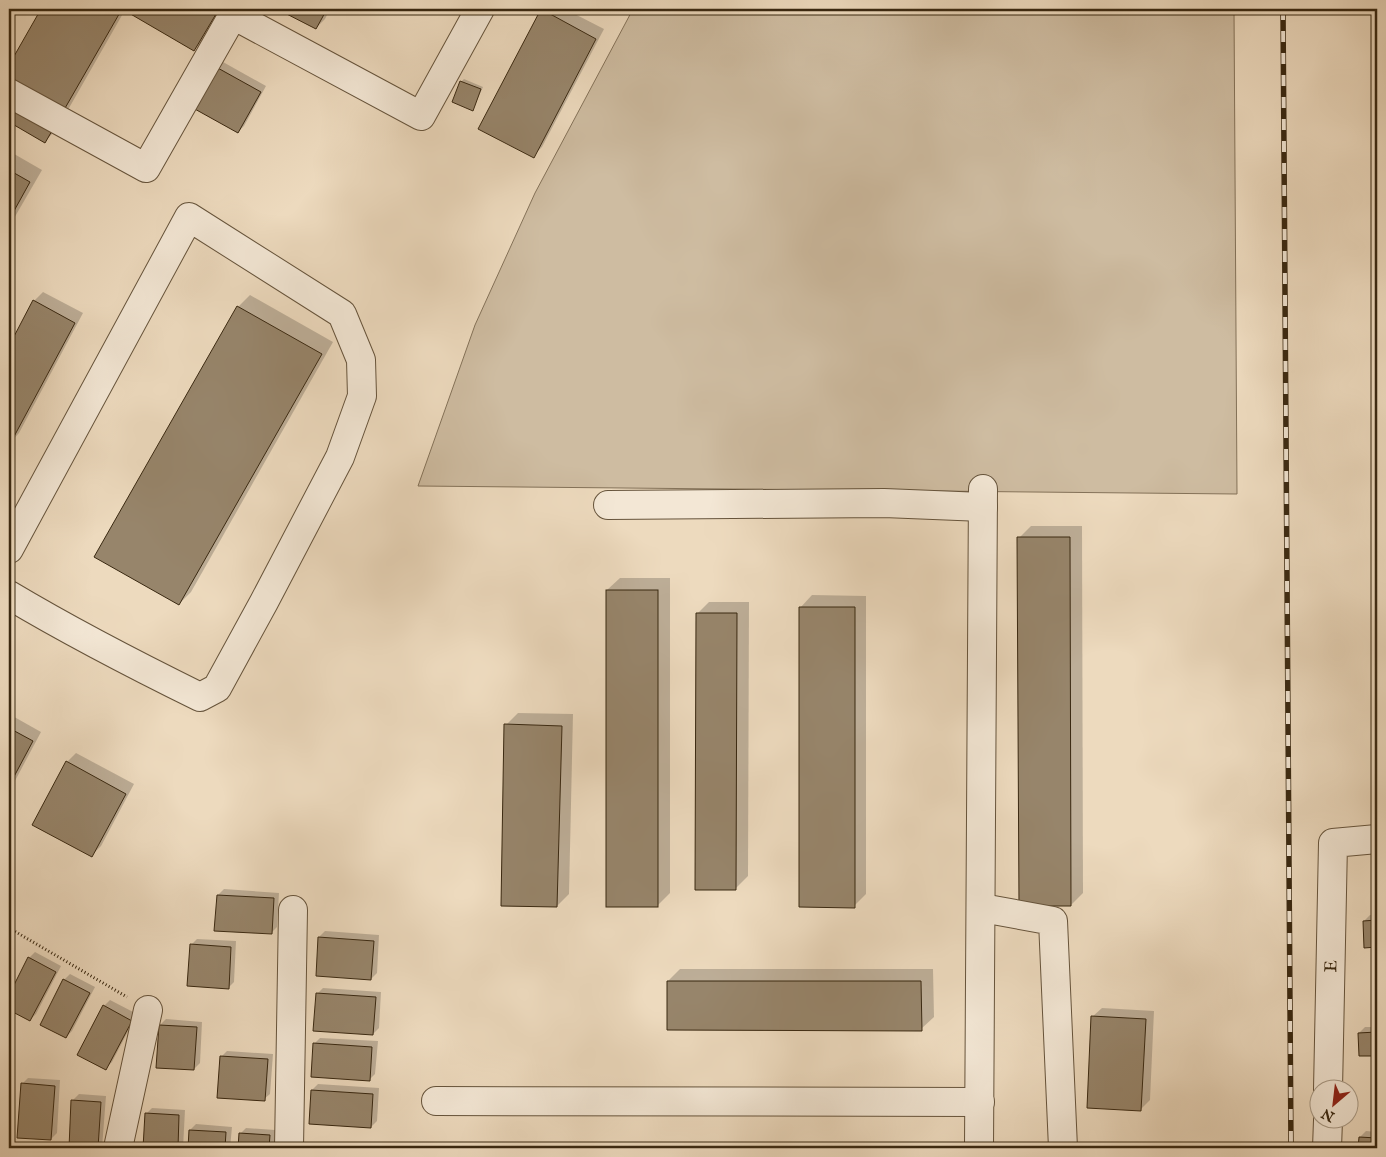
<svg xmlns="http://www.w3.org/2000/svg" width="1386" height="1157" font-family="'IM FELL English',serif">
<rect width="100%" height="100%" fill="#eddabe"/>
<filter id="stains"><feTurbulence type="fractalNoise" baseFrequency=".004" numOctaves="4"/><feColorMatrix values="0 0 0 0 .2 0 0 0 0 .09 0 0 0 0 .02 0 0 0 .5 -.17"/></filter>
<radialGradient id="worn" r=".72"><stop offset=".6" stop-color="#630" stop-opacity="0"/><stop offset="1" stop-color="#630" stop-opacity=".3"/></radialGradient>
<path fill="#cebca1" stroke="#847259" d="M633 9H1234L1237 494 418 486 475 325 535 193Z"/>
<g fill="#0003">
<path d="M42 9H222L203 41 194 50 125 10 57 129 45 141 9 121V67Z"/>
<path d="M280 9H330L325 19 316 28Z"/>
<path d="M543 9H565L604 29 542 147 533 156 542 10Z"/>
<path d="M223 62 266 86 244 126 238 132 217 68Z"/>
<path d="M464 79 483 87 473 109 461 82Z"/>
<path d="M9 151 42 170 9 227Z"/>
<path d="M43 292 83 313 19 433 10 443 9 442V348L34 301Z"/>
<path d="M250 295 333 342 191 592 179 604 238 307Z"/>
<path d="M1031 526H1082L1083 893 1071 905 1019 538Z"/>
<path d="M620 578H670V893L657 906 607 590Z"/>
<path d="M812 595 866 596V894L854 906 800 608Z"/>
<path d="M709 602H749L748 876 735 889 697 614Z"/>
<path d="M518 713 573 714 569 894 557 906 506 725Z"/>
<path d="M9 714 41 732 9 792Z"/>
<path d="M76 753 134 784 101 846 92 855 67 762Z"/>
<path d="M224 889 279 893 277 927 271 933 218 895Z"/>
<path d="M1370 915H1377V946L1366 947 1364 921Z"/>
<path d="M325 931 379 935 377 973 371 979 319 937Z"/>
<path d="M197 939 236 941 234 982 228 988 191 945Z"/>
<path d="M35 952 61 966 36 1014 30 1020 9 1009V997L29 958Z"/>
<path d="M680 969H933L934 1017 921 1029 668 981Z"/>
<path d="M70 974 95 987 72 1031 66 1037 64 980Z"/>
<path d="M323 988 381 992 379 1028 373 1034 317 994Z"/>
<path d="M110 1000 137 1014 112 1062 106 1068 104 1006Z"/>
<path d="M1102 1008 1154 1011 1150 1100 1141 1109 1092 1017Z"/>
<path d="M166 1019 202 1022 200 1063 194 1069 160 1025Z"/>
<path d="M1365 1027H1377V1054L1360 1055 1359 1033Z"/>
<path d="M320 1038 378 1041 375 1074 369 1080 314 1044Z"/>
<path d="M227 1051 273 1054 270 1094 264 1099 221 1057Z"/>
<path d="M28 1078 60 1080 57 1133 51 1139 22 1084Z"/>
<path d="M318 1084 379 1088 377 1121 371 1127 312 1090Z"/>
<path d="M79 1094 106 1096 102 1148H70L73 1100Z"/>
<path d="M152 1108 185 1110 183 1148H144L146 1114Z"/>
<path d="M196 1124 232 1127 230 1148H189L190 1130Z"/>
<path d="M246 1128 275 1130 274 1148H239L240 1134Z"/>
<path d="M1366 1131 1377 1132V1148H1359L1360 1137Z"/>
<path d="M308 1143 341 1145V1148H302Z"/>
<path d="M359 1144 387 1146V1148H355Z"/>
</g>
<g fill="#97856b" stroke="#392811">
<path d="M41 9H122L45 143 9 122V65Z"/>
<path d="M122 9H219L194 51Z"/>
<path d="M277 9H327L316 29Z"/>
<path d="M541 9 596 39 534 158 478 129Z"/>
<path d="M216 67 261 92 238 133 193 108Z"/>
<path d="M460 81 481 89 473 111 452 102Z"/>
<path d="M9 170 30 182 9 220Z"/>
<path d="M33 300 75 323 10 444 9 443V346Z"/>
<path d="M237 306 322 354 179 605 94 557Z"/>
<path d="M1017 537H1070L1071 906H1019Z"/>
<rect x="606" y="590" width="52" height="317"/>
<path d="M799 607H855V908L799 907Z"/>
<path d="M696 613H737L736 890H695Z"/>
<path d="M504 724 562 726 557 907 501 906Z"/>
<path d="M9 728 33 741 9 786Z"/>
<path d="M66 761 126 794 92 857 32 825Z"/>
<path d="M217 895 274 898 272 934 214 931Z"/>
<path d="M1377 920V947L1364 948 1363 921Z"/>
<path d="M318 937 374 941 371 980 316 976Z"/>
<path d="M190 944 231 947 229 989 187 986Z"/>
<path d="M28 957 56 972 30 1021 9 1010V995Z"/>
<path d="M63 979 90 993 66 1038 40 1025Z"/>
<path d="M667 981H921L922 1031 667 1030Z"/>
<path d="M316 993 376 997 373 1035 313 1031Z"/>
<path d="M103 1005 132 1021 106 1070 77 1055Z"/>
<path d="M1091 1016 1146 1019 1141 1111 1087 1108Z"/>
<path d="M159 1025 197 1027 194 1070 156 1068Z"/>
<path d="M1377 1032V1056H1359L1358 1033Z"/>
<path d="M313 1043 372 1047 370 1081 311 1077Z"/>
<path d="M220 1056 268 1059 265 1101 217 1098Z"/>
<path d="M21 1083 55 1086 51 1140 17 1138Z"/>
<path d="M311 1090 373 1094 371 1128 309 1124Z"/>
<path d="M71 1100 101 1102 98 1148H69Z"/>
<path d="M145 1113 179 1115 178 1148H143Z"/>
<path d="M189 1130 226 1132 225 1148H188Z"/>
<path d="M239 1133 270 1135 269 1148H238Z"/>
<path d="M1359 1137 1377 1138V1148H1358Z"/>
</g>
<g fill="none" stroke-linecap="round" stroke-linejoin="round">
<defs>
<g id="minor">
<path d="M9 93 146 168 233 15 421 116 480 9"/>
<path d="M608 505 884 503 983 507"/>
<path d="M9 549 189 217 342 314 361 360 362 396 340 457 264 602 217 688 200 697C135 665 71 632 9 595"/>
<path d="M982 908 1053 921 1063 1148"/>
<path id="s1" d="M1328 1090 1333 843 1377 839"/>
<path d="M436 1101 980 1102"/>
<path d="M118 1148 148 1010"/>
<path d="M289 1148 293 910"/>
<path d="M979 1148 983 489"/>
<path d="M1327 1148 1328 1120"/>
</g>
</defs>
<use href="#minor" stroke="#66543c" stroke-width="30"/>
<path stroke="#392811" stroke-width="3" stroke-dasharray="1 2.5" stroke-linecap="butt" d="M9 928 127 997"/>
<use href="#minor" stroke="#f3e7d5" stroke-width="28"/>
<defs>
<path id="rail" d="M1283 9 1291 1148"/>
</defs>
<use href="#rail" stroke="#392811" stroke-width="5.5"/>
<use href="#rail" stroke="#f3e7d5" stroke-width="4" stroke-dasharray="11" stroke-linecap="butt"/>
</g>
<g text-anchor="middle" stroke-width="4" stroke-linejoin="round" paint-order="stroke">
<g font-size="18" fill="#392811" stroke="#f3e7d5">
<text dy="6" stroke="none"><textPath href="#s1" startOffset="124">E</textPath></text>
</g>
</g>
<rect width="1386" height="1157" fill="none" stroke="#eddabe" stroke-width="30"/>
<rect x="10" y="10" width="1366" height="1137" fill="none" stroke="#392811" stroke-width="2.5"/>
<rect x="15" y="15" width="1356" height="1127" fill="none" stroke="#392811"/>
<g transform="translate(1334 1104) rotate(208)"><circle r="24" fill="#f3e7d5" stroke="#a99b87"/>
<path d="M0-4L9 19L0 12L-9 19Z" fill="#8f2418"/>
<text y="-8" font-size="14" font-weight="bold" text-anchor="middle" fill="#392811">N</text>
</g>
<rect width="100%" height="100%" filter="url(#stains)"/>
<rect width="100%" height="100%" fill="url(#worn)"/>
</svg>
